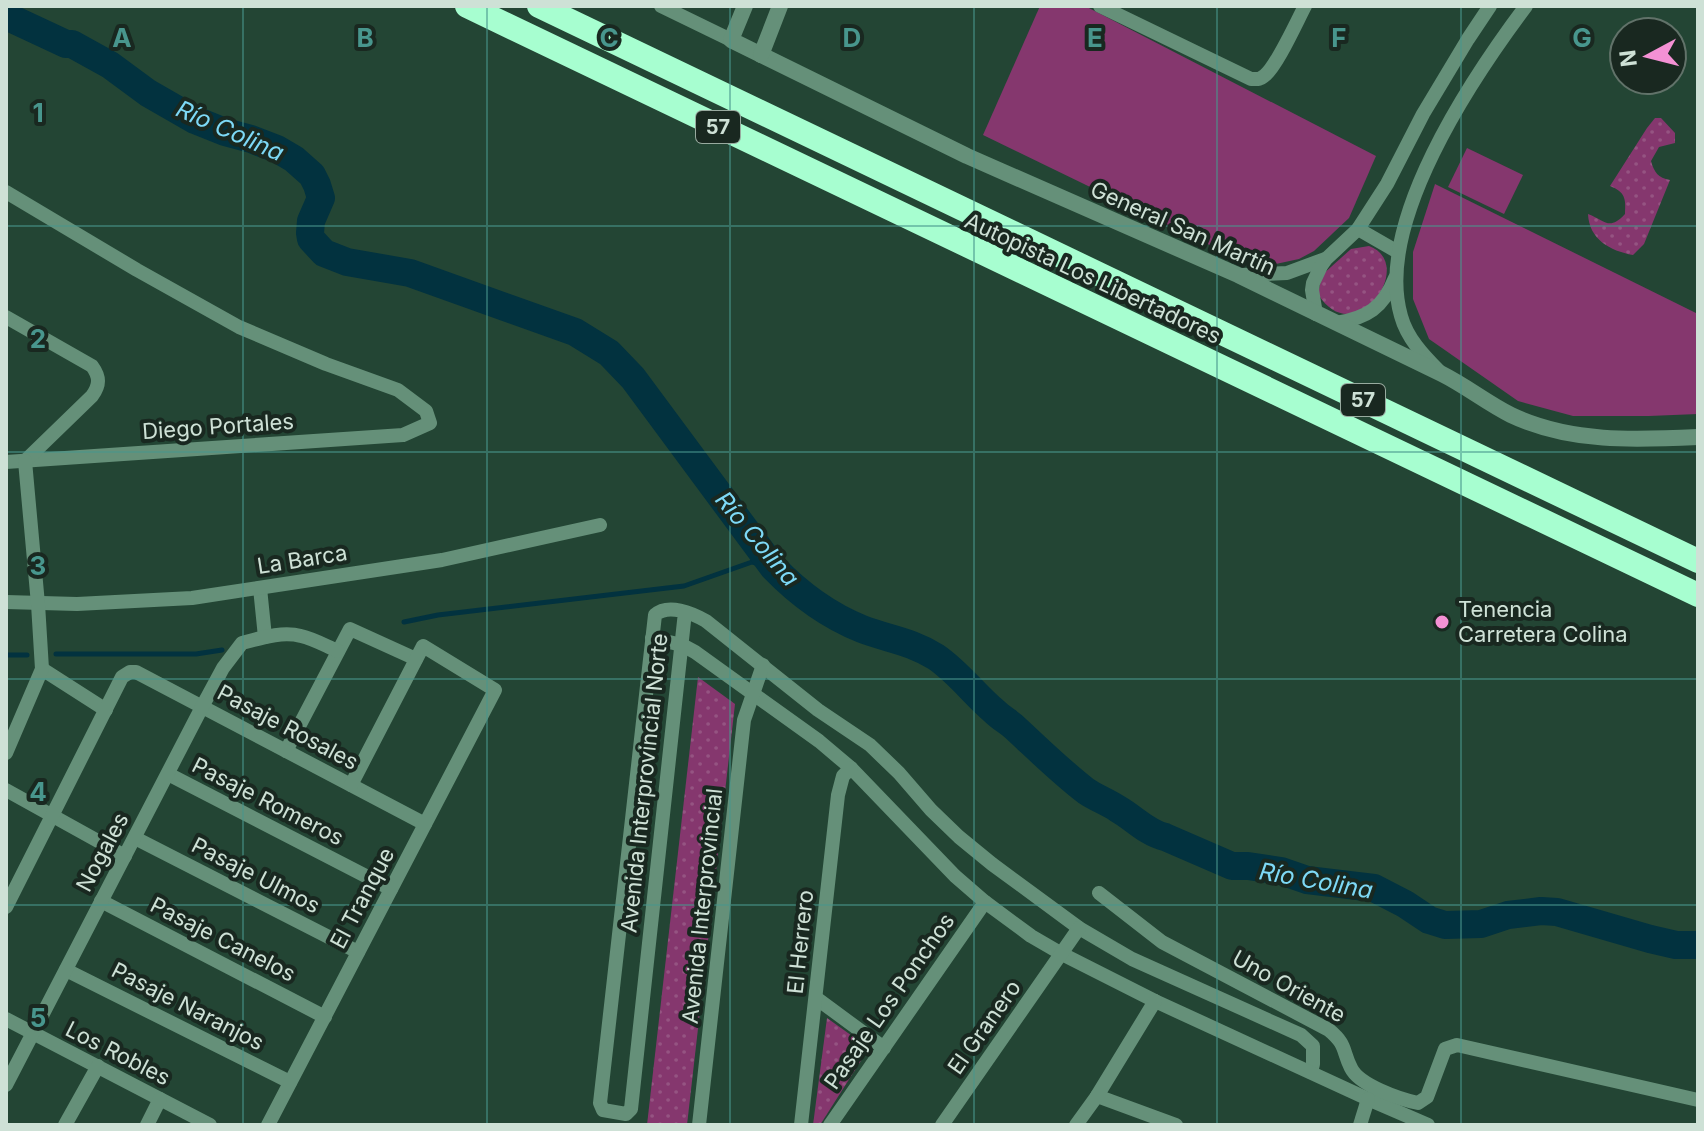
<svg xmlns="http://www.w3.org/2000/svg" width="1704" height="1131" font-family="Inter,sans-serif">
<defs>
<pattern id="grass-dots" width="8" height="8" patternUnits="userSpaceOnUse" patternTransform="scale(2)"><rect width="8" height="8" fill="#85376e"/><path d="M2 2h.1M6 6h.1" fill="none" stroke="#955482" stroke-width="1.8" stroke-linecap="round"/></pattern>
</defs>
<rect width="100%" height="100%" fill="#234534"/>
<g fill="url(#grass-dots)">
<path d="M1655 118H1661L1675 133V143L1659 147 1651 161C1654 172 1658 178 1670 180L1644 244 1633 255C1610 251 1589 239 1588 214 1606 221 1609 231 1625 214 1626 198 1625 192 1610 186L1647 128Z"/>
<path d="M1369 246C1418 264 1354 353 1318 294L1322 275 1351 249Z"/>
<path d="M698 677 735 704 687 1125H647Z"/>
<path d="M827 1018 869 1048 820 1125H813Z"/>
</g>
<g fill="#85376e">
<path d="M1040 6H1085L1376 156 1349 218 1314 251 1299 259 1257 268 983 135Z"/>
<path d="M1467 148 1523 175 1504 214 1448 187Z"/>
<path d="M1435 184 1698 314V414L1649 416H1573L1518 401 1429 339 1413 299V252Z"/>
</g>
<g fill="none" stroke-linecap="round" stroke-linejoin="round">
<g stroke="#02323f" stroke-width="5">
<path d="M404 622 438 615 684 586 752 562 773 567"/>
<path d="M56 654H196L222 650"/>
<path d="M6 655H27"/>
</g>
<path stroke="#02323f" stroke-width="28" d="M6 16 66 44H72L110 65 148 93 195 120 225 132 251 139 277 149 294 159 312 175 317 185 321 198 311 221 310 233 311 239 324 253 347 262 410 273 575 332 609 353 633 378 773 567C799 594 827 615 862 629 888 639 911 641 936 657 958 672 974 694 994 711 1000 717 1007 721 1013 726 1037 748 1060 771 1086 791 1096 798 1108 802 1118 809 1134 818 1147 833 1165 837L1232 866H1248L1281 871 1307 880 1374 888 1405 904 1429 920 1445 925 1481 924 1508 915 1541 911 1557 912 1650 939 1676 945H1698"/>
<g stroke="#659079" stroke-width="14">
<path d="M661 6 731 40"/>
<path d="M1100 6 1251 79C1258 79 1259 80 1264 76 1276 68 1297 21 1305 6"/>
<path d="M6 192 137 270 239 327 326 364 398 390 426 411 430 423 403 435 6 462"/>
<path d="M1358 229 1398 252"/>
<path d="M1241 275 1287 273 1325 259"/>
<path d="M1316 314 1312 290 1313 283 1321 266 1326 259 1358 229 1387 184 1423 114 1468 39 1490 6"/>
<path d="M6 317 92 366C100 377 100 385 92 396L25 461"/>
<path d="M1336 323C1367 318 1383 308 1395 278"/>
<path d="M1439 371C1423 355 1407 338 1401 316 1374 223 1472 78 1526 6"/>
<path d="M260 588 265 637"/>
<path d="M6 602 77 604 192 598 442 560 600 525"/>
<path d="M685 612 631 1109 626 1114 603 1110 600 1103 655 615C668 603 692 613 706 621L818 710 870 745 899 773 931 810 959 837 992 864 1079 928 1132 959 1301 1035 1313 1046V1064L1311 1072"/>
<path d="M652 638 682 645 695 652 819 741 851 768 955 876 985 902 1031 936 1062 954 1155 1001 1368 1099 1428 1125"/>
<path d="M42 669 106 710"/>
<path d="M286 751 350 629 416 659"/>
<path d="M6 753 42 669 38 604 25 461"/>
<path d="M168 774 391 889"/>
<path d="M6 790 125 856"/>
<path d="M135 838 358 952"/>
<path d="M1099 893 1162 942 1329 1030C1347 1045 1342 1050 1351 1068 1359 1085 1399 1099 1418 1103L1427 1097 1445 1049 1457 1045 1698 1100"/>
<path d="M101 901 325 1017"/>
<path d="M6 907 122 677 130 672H136L425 824"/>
<path d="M66 970 290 1082"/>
<path d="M816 998 884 1048"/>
<path d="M6 1019 210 1125"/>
<path d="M6 1085 202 707 223 668 242 643C261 638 282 631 301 636 314 639 326 646 338 651"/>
<path d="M1097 1096 1176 1125"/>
<path d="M65 1125 98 1066"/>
<path d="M147 1125 160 1099"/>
<path d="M268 1125 495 690 423 646 351 785"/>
<path d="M699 1125 744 720 763 665"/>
<path d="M801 1125 838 795 843 776 851 768"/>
<path d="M830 1125 985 902"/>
<path d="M942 1125 1079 928"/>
<path d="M1076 1125 1097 1096 1155 1001"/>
<path d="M1360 1125 1368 1099"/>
</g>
<g stroke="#659079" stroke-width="16">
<path d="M745 6 731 40 967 156 1238 275 1442 374C1466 386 1487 403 1511 415 1570 443 1635 440 1698 437"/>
<path d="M761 55 780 6"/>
</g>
<g stroke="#a7fed0" stroke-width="24">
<path d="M467 6 1698 595"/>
<path d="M539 6 1698 561"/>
</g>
</g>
<path fill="none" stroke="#48968d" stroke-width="2" stroke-opacity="0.55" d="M243 6V1125M487 6V1125M730 6V1125M974 6V1125M1217 6V1125M1461 6V1125M6 226H1698M6 452H1698M6 679H1698M6 905H1698"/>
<circle fill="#f491d4" stroke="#192820" stroke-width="3" cx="1442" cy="622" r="8"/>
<g text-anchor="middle" stroke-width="8" stroke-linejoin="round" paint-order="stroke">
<g fill="#192820" stroke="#98aa9f" stroke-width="2">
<rect x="696" y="111" width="44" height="32" rx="6"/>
<rect x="1341" y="384" width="44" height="32" rx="6"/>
</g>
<g font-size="20" font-weight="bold" fill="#cee1d6">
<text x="718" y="134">57</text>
<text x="1363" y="407">57</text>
</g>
<g font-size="22" fill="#cee1d6" stroke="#192820">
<text transform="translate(1183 228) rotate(24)" y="8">General San Martín</text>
<text transform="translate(1093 278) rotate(25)" y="8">Autopista Los Libertadores</text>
<text transform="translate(218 426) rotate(-4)" y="8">Diego Portales</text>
<text transform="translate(302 559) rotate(-9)" y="8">La Barca</text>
<text transform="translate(288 727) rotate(28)" y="8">Pasaje Rosales</text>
<text transform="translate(644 783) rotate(-84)" y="8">Avenida Interprovincial Norte</text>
<text transform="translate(268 801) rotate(27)" y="8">Pasaje Romeros</text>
<text transform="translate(102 852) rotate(-62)" y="8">Nogales</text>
<text transform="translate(256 875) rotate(27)" y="8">Pasaje Ulmos</text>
<text transform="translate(362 898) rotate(-62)" y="8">El Tranque</text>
<text transform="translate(702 906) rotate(-84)" y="8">Avenida Interprovincial</text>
<text transform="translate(223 939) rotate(27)" y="8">Pasaje Canelos</text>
<text transform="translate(800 942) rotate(-84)" y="8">El Herrero</text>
<text transform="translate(1289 986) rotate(29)" y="8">Uno Oriente</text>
<text transform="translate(889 1001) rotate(-55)" y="8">Pasaje Los Ponchos</text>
<text transform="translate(188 1006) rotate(27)" y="8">Pasaje Naranjos</text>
<text transform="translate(984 1027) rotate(-55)" y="8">El Granero</text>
<text transform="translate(118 1053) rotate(27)" y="8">Los Robles</text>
</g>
<g font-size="22" fill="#cee1d6" stroke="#192820" text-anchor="start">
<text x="1458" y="617">Tenencia<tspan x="1458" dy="25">Carretera Colina</tspan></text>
</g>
<g font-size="24" font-style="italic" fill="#7dd9f6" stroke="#192820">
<text transform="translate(230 131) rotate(24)" y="8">Río Colina</text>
<text transform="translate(757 539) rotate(50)" y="8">Río Colina</text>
<text transform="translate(1316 881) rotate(10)" y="8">Río Colina</text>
</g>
</g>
<g font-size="26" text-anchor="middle" font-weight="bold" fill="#48968d" stroke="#192820" stroke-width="8" stroke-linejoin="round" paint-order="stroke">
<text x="122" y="47">A</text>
<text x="365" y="47">B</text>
<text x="609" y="47">C</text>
<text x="852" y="47">D</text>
<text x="1095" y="47">E</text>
<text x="1339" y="47">F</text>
<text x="1582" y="47">G</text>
<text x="38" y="122">1</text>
<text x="38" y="348">2</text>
<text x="38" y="575">3</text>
<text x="38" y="801">4</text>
<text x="38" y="1027">5</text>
</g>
<rect width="1704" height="1131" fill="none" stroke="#cee1d6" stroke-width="16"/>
<g transform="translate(1648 56) rotate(263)"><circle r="38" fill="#192820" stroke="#617269" stroke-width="2"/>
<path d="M0-6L14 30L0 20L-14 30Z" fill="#f491d4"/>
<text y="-12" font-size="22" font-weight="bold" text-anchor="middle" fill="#cee1d6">N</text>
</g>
</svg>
